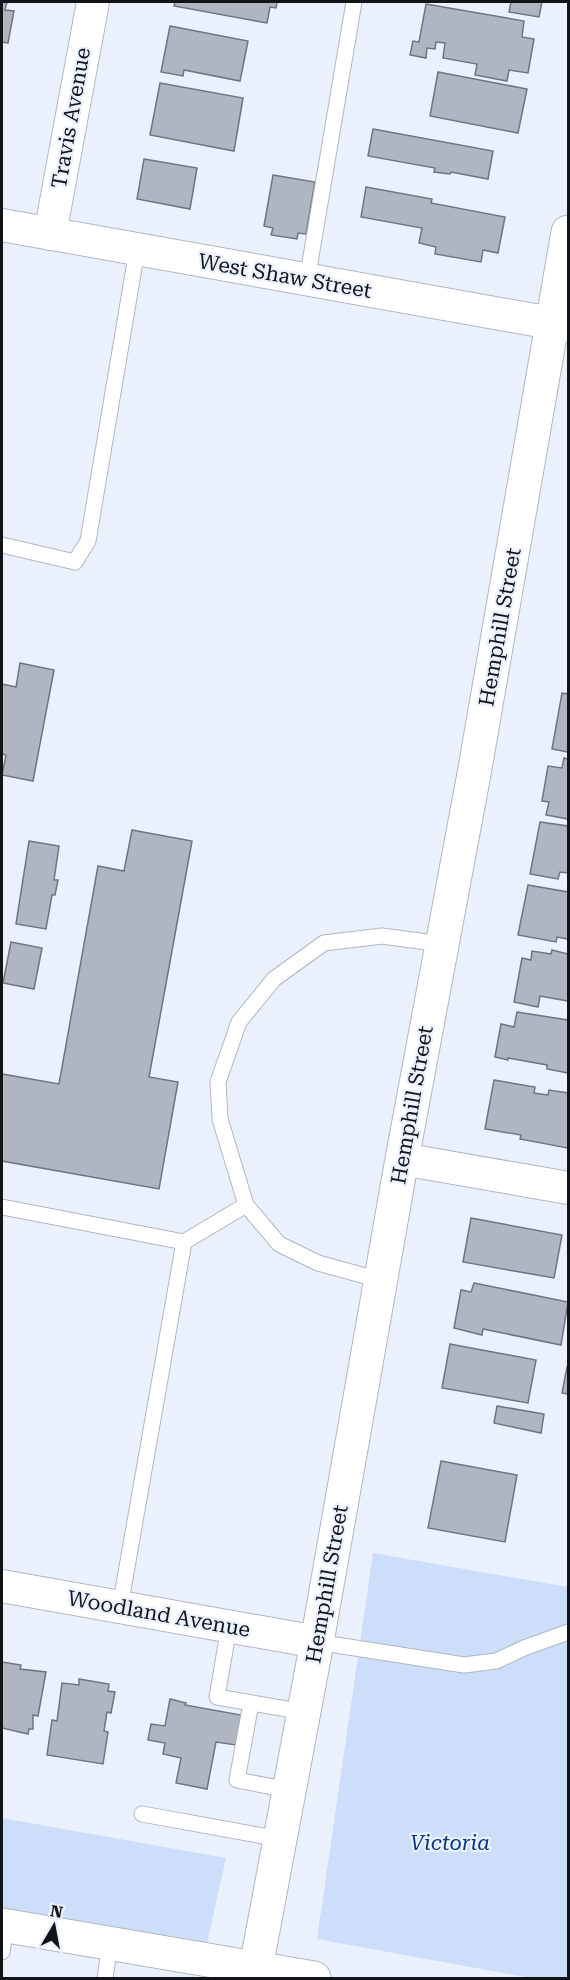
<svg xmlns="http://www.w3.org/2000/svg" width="570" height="1980" font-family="'Roboto Serif',serif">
<rect width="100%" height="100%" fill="#eaf1fd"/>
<g fill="#ccdefa">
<path d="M373 1553 568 1587V1978H531L317 1939Z"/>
<path d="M2 1818 226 1858 207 1943 2 1908Z"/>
</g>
<g fill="#afb6c2" stroke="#6f7580" stroke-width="1.5">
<path d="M2 2H7L5 10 14 11 8 43 2 42Z"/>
<path d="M175 2H277L276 8 270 7 267 23 174 6Z"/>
<path d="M511 2H542L539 17 509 12Z"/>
<path d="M426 4 524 21 522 37 534 39 528 73 509 70 507 81 475 75 477 64 443 58 445 43 436 42 435 49 427 48 426 58 410 55 413 41 419 42Z"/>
<path d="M170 26 248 41 240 81 184 70 183 76 161 72Z"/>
<path d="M438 72 527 89 518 133 430 116Z"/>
<path d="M160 83 243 98 234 151 150 135Z"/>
<path d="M373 129 493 151 488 179 451 172 450 174 434 172 435 168 368 156Z"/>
<path d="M144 159 197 168 190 209 137 199Z"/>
<path d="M273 175 315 182 306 234 298 233 297 239 271 235 273 228 264 226Z"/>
<path d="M366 187 432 199 431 203 505 217 498 253 483 250 481 262 435 254 436 247 419 243 422 228 361 217Z"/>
<path d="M20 663 54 670 33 781 2 775 6 755 2 754V684L16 687Z"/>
<path d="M562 693 568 694V752L552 749Z"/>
<path d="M564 758 568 759V819L546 815 549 802 542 801 548 766 562 768Z"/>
<path d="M540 822 568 826V873L560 872 558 879 530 874Z"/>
<path d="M132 830 192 841 149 1077 178 1082 159 1189 2 1161V1074L59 1084 98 866 124 871Z"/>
<path d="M29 841 59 846 54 880H58L55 895H52L46 929 16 924Z"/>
<path d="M528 885 568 892V939L557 937 556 942 518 935Z"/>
<path d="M11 942 42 948 34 989 3 983Z"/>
<path d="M552 950 568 954V1001L540 996 538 1007 514 1002 522 958 531 960 532 951 551 954Z"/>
<path d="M517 1012 568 1020V1073L547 1069V1065L508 1058V1060L495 1057 501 1024 514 1027Z"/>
<path d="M494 1080 535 1087 534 1093 548 1095 549 1090 568 1093V1153V1148L520 1139 521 1135 485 1129Z"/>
<path d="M471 1218 562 1235 554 1278 463 1262Z"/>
<path d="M474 1283 568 1302 561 1345 483 1329 482 1335 454 1328 461 1290 471 1292Z"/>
<path d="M450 1344 536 1360 528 1403 442 1388Z"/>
<path d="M567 1367H568V1394L562 1393Z"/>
<path d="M497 1406 544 1414 541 1433 494 1423Z"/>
<path d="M441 1461 517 1475 505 1542 428 1528Z"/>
<path d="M2 1662 21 1665 20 1669 46 1672 38 1716 33 1715V1729H29L28 1734 2 1728Z"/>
<path d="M79 1679 109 1684 108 1691 115 1692 111 1713 107 1712 104 1731 108 1732 103 1764 47 1755 52 1720 57 1721 62 1683 79 1685Z"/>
<path d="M170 1699 186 1703 185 1705 241 1715 236 1745 216 1742 207 1789 176 1783 181 1758 163 1754 165 1743 148 1740 151 1724 165 1726Z"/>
</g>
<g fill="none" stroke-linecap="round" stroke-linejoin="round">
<defs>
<g id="service">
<path d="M307 280 354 2"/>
<path d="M2 545 75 562 88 541 137 250"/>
<path d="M2 1207 184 1242 246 1205"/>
<path d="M380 1280 318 1263 279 1244 246 1205 220 1119 218 1082 239 1022 274 979 324 943 382 936 442 944"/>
<path d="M120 1607 184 1242"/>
<path d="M229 1627 217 1697 304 1712"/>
<path d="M317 1642 464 1665 496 1661 524 1648 568 1632"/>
<path d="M251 1703 237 1780 289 1790"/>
<path d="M142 1814 280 1839"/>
<path d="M2 1952 6 1926"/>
<path d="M105 1978 110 1944"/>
</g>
<g id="minor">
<path d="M2 225 568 326"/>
<path d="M50 234 93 2"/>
<path d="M402 1159 568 1188"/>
<path d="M2 1586 317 1642"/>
</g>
<path id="tertiary" d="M2 1925 314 1978"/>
<path id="secondary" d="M254 1978 317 1642 402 1159 474 774 568 232"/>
</defs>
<use href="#service" stroke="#b0b7c2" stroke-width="17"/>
<use href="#minor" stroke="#b0b7c2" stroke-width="34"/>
<use href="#tertiary" stroke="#b0b7c2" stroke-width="35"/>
<use href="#secondary" stroke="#b0b7c2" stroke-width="35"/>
<use href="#service" stroke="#fff" stroke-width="15"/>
<use href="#minor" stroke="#fff" stroke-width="32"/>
<use href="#tertiary" stroke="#fff" stroke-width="33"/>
<use href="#secondary" stroke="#fff" stroke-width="33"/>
</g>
<g text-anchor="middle" stroke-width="4.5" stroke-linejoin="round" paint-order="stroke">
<g font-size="21" fill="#111418" stroke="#eaf1fd">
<text transform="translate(71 118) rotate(-80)" y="7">Travis Avenue</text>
<text transform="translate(285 276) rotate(10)" y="7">West Shaw Street</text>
<text transform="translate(500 627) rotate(-80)" y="7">Hemphill Street</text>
<text transform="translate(412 1105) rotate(-80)" y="7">Hemphill Street</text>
<text transform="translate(327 1584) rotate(-80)" y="7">Hemphill Street</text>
<text transform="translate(159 1614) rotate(10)" y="7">Woodland Avenue</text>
</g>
<g font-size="21" font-style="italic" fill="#04377f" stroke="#eaf1fd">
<text x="450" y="1850">Victoria</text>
</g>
</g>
<rect width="570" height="1980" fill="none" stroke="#111418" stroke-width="6"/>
<g transform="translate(54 1926) rotate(10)" stroke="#eaf1fd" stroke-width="4.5" paint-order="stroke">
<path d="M0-4.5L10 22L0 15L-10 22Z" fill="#111418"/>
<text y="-9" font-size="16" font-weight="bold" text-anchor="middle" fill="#111418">N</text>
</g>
</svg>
